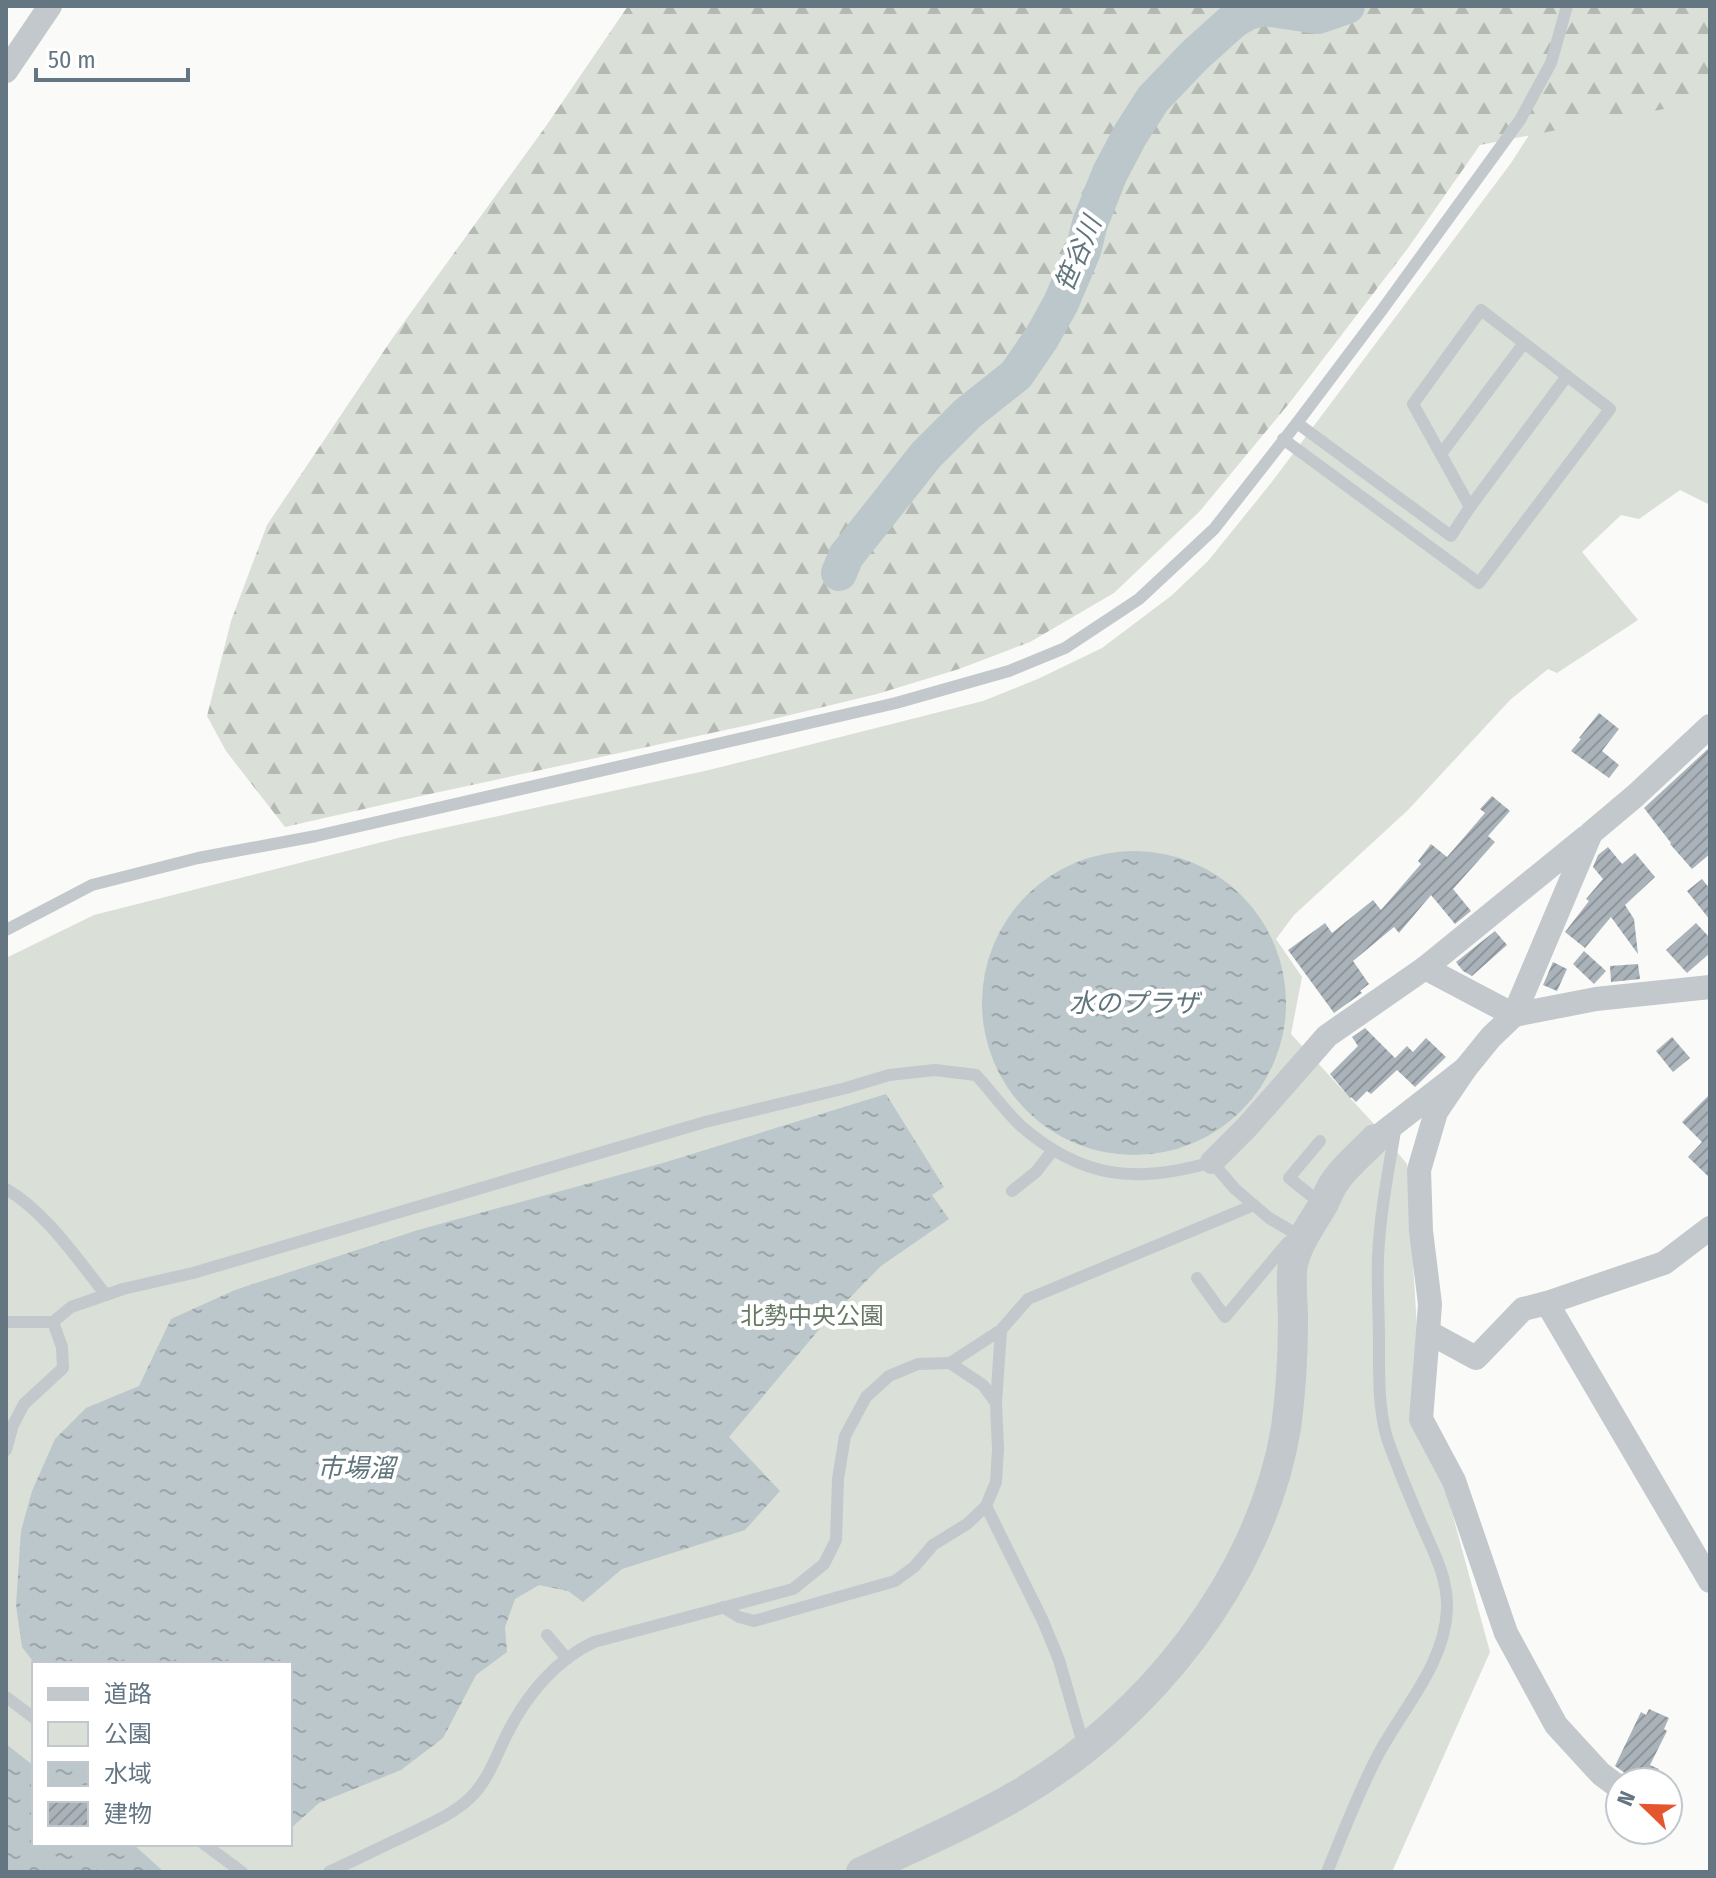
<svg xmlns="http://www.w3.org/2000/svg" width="1716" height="1878" font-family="'Fira Sans Condensed','Noto Sans JP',sans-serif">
<defs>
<pattern id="forest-firs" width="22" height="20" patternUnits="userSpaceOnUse" patternTransform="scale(2)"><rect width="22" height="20" fill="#dadfd7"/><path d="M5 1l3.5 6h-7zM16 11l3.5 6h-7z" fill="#b4b9b4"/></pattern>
<pattern id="water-ripples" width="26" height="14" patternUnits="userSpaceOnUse" patternTransform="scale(2)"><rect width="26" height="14" fill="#bbc7cb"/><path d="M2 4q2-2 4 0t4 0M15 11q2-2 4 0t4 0" fill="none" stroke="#9ca6aa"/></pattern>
<pattern id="building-hatch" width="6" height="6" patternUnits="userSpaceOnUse" patternTransform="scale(2)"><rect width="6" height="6" fill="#aab3b9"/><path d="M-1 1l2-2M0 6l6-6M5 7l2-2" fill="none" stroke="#8e969c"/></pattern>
</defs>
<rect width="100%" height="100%" fill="#fafaf8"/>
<path fill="#dadfd7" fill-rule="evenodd" d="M1710 6V505L1680 490 1639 519 1621 515 1582 552 1638 620 1557 673 1548 669 1510 700 1408 810 1294 915 1276 939 1302 977 1291 1034 1374 1124 1407 1164 1417 1328 1445 1487 1490 1652 1392 1872H6V958L94 915 402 837 709 770 983 701 1040 678 1102 648 1171 596 1208 561 1271 483 1511 163 1544 112ZM34 1664H290V1844H34Z"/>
<path fill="url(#forest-firs)" d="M628 6H1710V100L1480 145 1408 248 1291 401 1200 511 1114 593 1030 642 959 669 877 694 753 724 430 794 285 827 226 751 207 716 231 621 267 525 394 336 546 126Z"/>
<g fill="url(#water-ripples)">
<circle cx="1134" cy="1003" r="152"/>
<path d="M886 1094 944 1187 932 1195 949 1219 881 1266 822 1326 729 1437 780 1491 745 1530 622 1569 583 1602 568 1591 539 1585 515 1599 505 1627 507 1652 476 1675 443 1738 401 1770 319 1803 290 1829V1664H35L22 1647 16 1605 21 1531 32 1491 55 1439 86 1408 139 1386 171 1319 235 1290 418 1230 663 1163Z"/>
<path d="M6 1744 34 1766V1844H133L164 1872H6Z"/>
</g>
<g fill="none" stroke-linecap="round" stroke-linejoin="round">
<path stroke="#bbc7cb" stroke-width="36" d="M839 573 846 556 926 455 968 413 1016 375 1042 337 1061 303 1083 251 1090 223 1110 173 1130 135 1153 99 1194 56 1234 20 1248 12 1264 8 1318 16 1347 6"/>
</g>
<g fill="url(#building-hatch)">
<path d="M1599 713 1619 729 1602 751 1619 765 1609 778 1571 751 1581 739 1579 738Z"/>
<path d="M1710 747V854L1692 869 1670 844 1671 843 1644 808Z"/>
<path d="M1492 796 1510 811 1488 836 1495 842 1453 889 1471 911 1455 924 1431 895 1399 933 1394 927 1353 961 1369 984 1360 991 1362 993 1334 1013 1288 950 1325 923 1332 933 1373 900 1381 910 1421 864 1418 861 1431 844 1447 857 1485 813 1480 809Z"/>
<path d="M1608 847 1622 864 1635 853 1655 877 1625 905 1634 919 1638 954 1611 917 1585 948 1565 932 1589 901 1586 899 1603 879 1593 867 1598 855Z"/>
<path d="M1702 879 1710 889V920L1687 891Z"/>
<path d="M1696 923 1710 938V953L1687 973 1666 950Z"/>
<path d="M1495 931 1507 945 1472 976 1463 971 1456 962Z"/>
<path d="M1584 951 1606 971 1594 984 1573 964Z"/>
<path d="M1553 962 1567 969 1557 991 1543 985Z"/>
<path d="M1638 964 1640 979 1611 982 1610 966Z"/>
<path d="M1365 1028 1395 1058 1407 1046 1413 1052 1426 1038 1446 1057 1415 1087 1397 1070 1371 1094 1367 1091 1356 1102 1351 1097 1350 1098 1330 1074 1358 1046 1352 1037Z"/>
<path d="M1672 1037 1690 1058 1673 1072 1656 1051Z"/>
<path d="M1710 1094V1178L1688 1157 1702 1142 1682 1122Z"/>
<path d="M1649 1709 1669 1718 1664 1729 1667 1731 1650 1765 1659 1769 1653 1782H1634L1629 1776 1615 1766 1641 1712 1646 1715Z"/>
</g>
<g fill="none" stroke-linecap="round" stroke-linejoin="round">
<g stroke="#c3c8cc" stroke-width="12">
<path d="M1283 439 1479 583 1610 409 1481 310 1413 404 1470 507 1451 536 1297 423"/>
<path d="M1441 454 1524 343"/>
<path d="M1470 507 1567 376"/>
<path d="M6 930 92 885 198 858 316 836 896 703 1009 671 1065 648 1139 599 1214 529 1297 423 1382 310 1520 120 1551 63 1567 6"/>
<path d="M1320 1141 1289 1178 1323 1205"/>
<path d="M6 1189C46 1212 77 1259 106 1295"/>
<path d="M1012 1191 1036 1172 1053 1150"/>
<path d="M1197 1278 1225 1317 1288 1242 1292 1241"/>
<path d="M6 1322H53L71 1307 123 1289 193 1273 705 1122 846 1088 889 1075 935 1070 976 1075C991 1091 1005 1111 1021 1126 1082 1179 1137 1184 1212 1162L1235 1189 1269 1218 1303 1238"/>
<path d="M950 1363 983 1385 996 1403"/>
<path d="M6 1450 13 1425 24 1404 63 1368 62 1347 53 1322"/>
<path d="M986 1506 1043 1621 1059 1660 1084 1747"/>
<path d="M723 1607 739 1617 754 1621 895 1581 914 1567 933 1545 967 1524 986 1506 996 1482 998 1449 996 1403 1001 1330"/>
<path d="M547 1635 567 1659"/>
<path d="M6 1697 34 1718"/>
<path d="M204 1844 242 1872"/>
<path d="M329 1872C355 1860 381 1847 407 1835 429 1824 452 1815 470 1798 488 1781 496 1756 507 1734 526 1696 555 1660 594 1642L793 1589 824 1564 836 1540 838 1479 845 1436 866 1397 889 1376 918 1364 950 1363 1001 1330 1028 1299 1254 1205"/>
<path d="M1327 1872C1343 1833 1358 1793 1378 1755 1403 1708 1445 1664 1447 1609 1448 1577 1433 1551 1421 1523 1409 1495 1397 1467 1387 1438 1378 1407 1379 1374 1379 1342 1379 1314 1377 1285 1378 1257 1380 1212 1389 1168 1396 1125"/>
</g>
<g stroke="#c3c8cc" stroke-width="24">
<path d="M6 71 50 6"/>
<path d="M1425 968 1514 1015 1596 999 1710 987"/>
<path d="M1465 1069 1436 1112 1419 1170 1421 1231 1430 1304 1428 1332 1476 1358 1523 1309 1547 1303 1664 1263 1710 1228"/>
<path d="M1375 1139 1465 1069 1491 1037 1514 1015 1591 833 1635 796 1710 726"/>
<path d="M1212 1162 1248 1126 1327 1036 1425 968 1586 837"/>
<path d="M1547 1303 1710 1581"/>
<path d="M1428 1332 1421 1419 1454 1481 1506 1633 1556 1725 1601 1774 1620 1788"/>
</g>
<path stroke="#c3c8cc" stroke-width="30" d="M861 1872C913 1847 968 1824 1019 1794 1148 1719 1261 1578 1286 1428 1291 1391 1293 1356 1293 1319 1293 1303 1290 1280 1293 1264 1298 1242 1312 1224 1323 1205 1327 1198 1329 1190 1334 1183 1344 1167 1362 1153 1375 1139"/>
</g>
<g text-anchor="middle" stroke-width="8" stroke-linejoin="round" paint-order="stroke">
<g font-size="24" fill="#687a64" stroke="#fff">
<text x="812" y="1324">北勢中央公園</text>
</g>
<g font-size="26" font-style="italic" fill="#60757c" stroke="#fff">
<text transform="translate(1078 254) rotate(-67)" y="9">笹谷川</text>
<text x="1134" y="1012">水のプラザ</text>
<text x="356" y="1477">市場溜</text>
</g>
</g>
<rect width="1716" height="1878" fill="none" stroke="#657683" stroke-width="16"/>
<rect x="32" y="1662" width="260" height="184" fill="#ffffff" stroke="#c1c8cd" stroke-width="2"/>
<rect x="48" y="1688" width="40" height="12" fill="#c3c8cc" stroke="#c1c8cd" stroke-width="2"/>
<text x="104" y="1702" font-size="24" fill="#657683">道路</text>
<rect x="48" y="1722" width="40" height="24" fill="#dadfd7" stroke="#c1c8cd" stroke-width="2"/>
<text x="104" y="1742" font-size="24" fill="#657683">公園</text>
<rect x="48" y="1762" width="40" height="24" fill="url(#water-ripples)" stroke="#c1c8cd" stroke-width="2"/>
<text x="104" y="1782" font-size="24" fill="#657683">水域</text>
<rect x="48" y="1802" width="40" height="24" fill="url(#building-hatch)" stroke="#c1c8cd" stroke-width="2"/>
<text x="104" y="1822" font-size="24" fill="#657683">建物</text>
<g transform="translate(1644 1806) rotate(293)"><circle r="38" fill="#ffffff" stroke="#c1c8cd" stroke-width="2"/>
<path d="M0-6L14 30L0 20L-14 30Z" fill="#e4572e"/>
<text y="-12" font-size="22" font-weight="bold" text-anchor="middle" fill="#657683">N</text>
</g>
<path d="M36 68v12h152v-12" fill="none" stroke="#657683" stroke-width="4"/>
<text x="48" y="68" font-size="24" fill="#657683" stroke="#ffffff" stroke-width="6" paint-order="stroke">50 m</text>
</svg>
